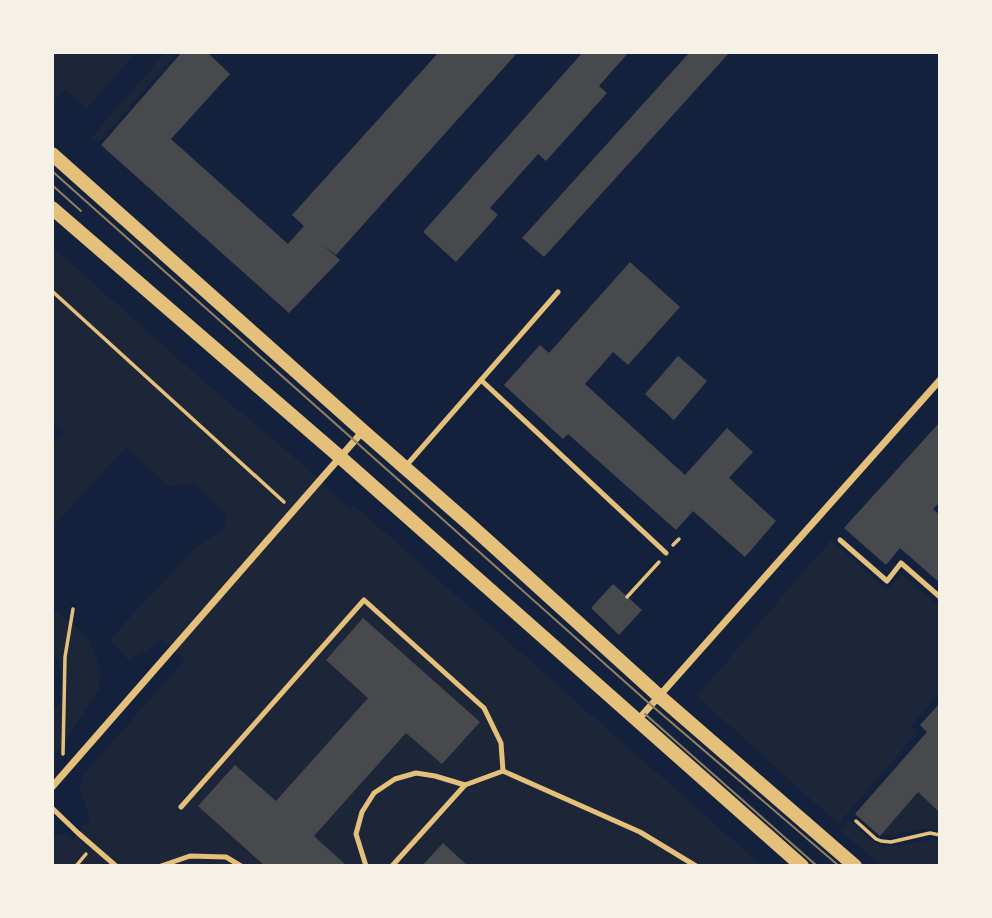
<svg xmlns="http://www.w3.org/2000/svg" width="992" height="918" font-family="Arial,sans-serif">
<rect width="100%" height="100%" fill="#14213d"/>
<g fill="#1d2539">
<path d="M53 52H135V53L86 109 65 89 53 102Z"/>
<path d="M165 53H177L98 143 92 137Z"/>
<path d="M53 247 193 372 286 450 350 509 354 505 761 865H53V837L54 835H68L73 839 90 818 79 787 85 773 185 660 161 639 147 650 128 660 109 640 195 548 224 528 226 515 196 484 169 486 126 447 53 526 52 445 64 433 53 422Z"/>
<path d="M831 540 887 590 901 574 940 607 939 693 911 726 918 732 838 824 697 696Z"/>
<path d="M53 611 58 612 89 639 100 668 99 689 57 753 53 755 52 711 65 698 58 660 53 655Z"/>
<path d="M918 792 939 813V830C920 826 900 835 880 836Z"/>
<path d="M849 820C875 844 875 851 912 843 922 841 930 839 939 841V865H881L840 830Z"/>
</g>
<g fill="#48494c">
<path d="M182 52H207L230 74 171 139 288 244 304 226 292 215 439 52H518L336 255 322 244 340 260 289 313 101 145Z"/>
<path d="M583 52H629L599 86 607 93 546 161 538 154 490 208 498 215 456 262 423 232Z"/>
<path d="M690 52H730L544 257 522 238Z"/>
<path d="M630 262 680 307 628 365 613 352 585 384 685 475 727 428 753 452 729 478 776 521 745 557 693 511 676 530 568 434 563 439 504 385 540 345 549 353Z"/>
<path d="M678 356 707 381 674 420 645 394Z"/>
<path d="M940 422V502L933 509 940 515V583L900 548 886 565 844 528Z"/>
<path d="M613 584 642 610 619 635 591 608Z"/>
<path d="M363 618 480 722 442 764 406 733 314 836 347 866H265L198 806 235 765 276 801 368 698 326 660Z"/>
<path d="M940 703V813L918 792 880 836 855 814 927 732 920 725Z"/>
<path d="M443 843 468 866H422Z"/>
</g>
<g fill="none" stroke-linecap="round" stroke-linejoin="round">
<g stroke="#e5c07b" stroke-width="3.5">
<path d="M52 291 284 502"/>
<path d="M673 545 679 539"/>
<path d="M627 597 659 562"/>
<path d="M63 754 65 657 73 609"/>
<path d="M856 821 876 839 881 841 891 842 930 833 940 835"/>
<path d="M76 866 86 854"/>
</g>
<g stroke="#e5c07b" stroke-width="5">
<path d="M481 380 666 553"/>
<path d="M405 467 558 292"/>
<path d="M840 540 887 581 901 563 940 597"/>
<path d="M503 771 640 832 696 866"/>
<path d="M181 807 364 600 484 708 501 743 503 771 465 785 392 866"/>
<path d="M52 808 78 833 116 866"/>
<path d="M161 866 190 856 226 857 241 866"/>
<path d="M366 866 356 834 362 812 374 793 395 779 416 773 435 776 465 785"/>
</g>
<g stroke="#e5c07b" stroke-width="7">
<path d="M637 721 940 380"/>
<path d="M52 787 363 431"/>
</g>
<g stroke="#e5c07b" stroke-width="14">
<path d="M52 154 363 431 468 523 659 696 855 866"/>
<path d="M52 208 340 457 802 866"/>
</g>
<g stroke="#918062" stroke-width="2">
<path d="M52 171 651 705 839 866"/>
<path d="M52 185 81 211"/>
<path d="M645 714 817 866"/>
</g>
</g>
<rect width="992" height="918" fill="none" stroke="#f6f1e7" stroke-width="108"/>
</svg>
